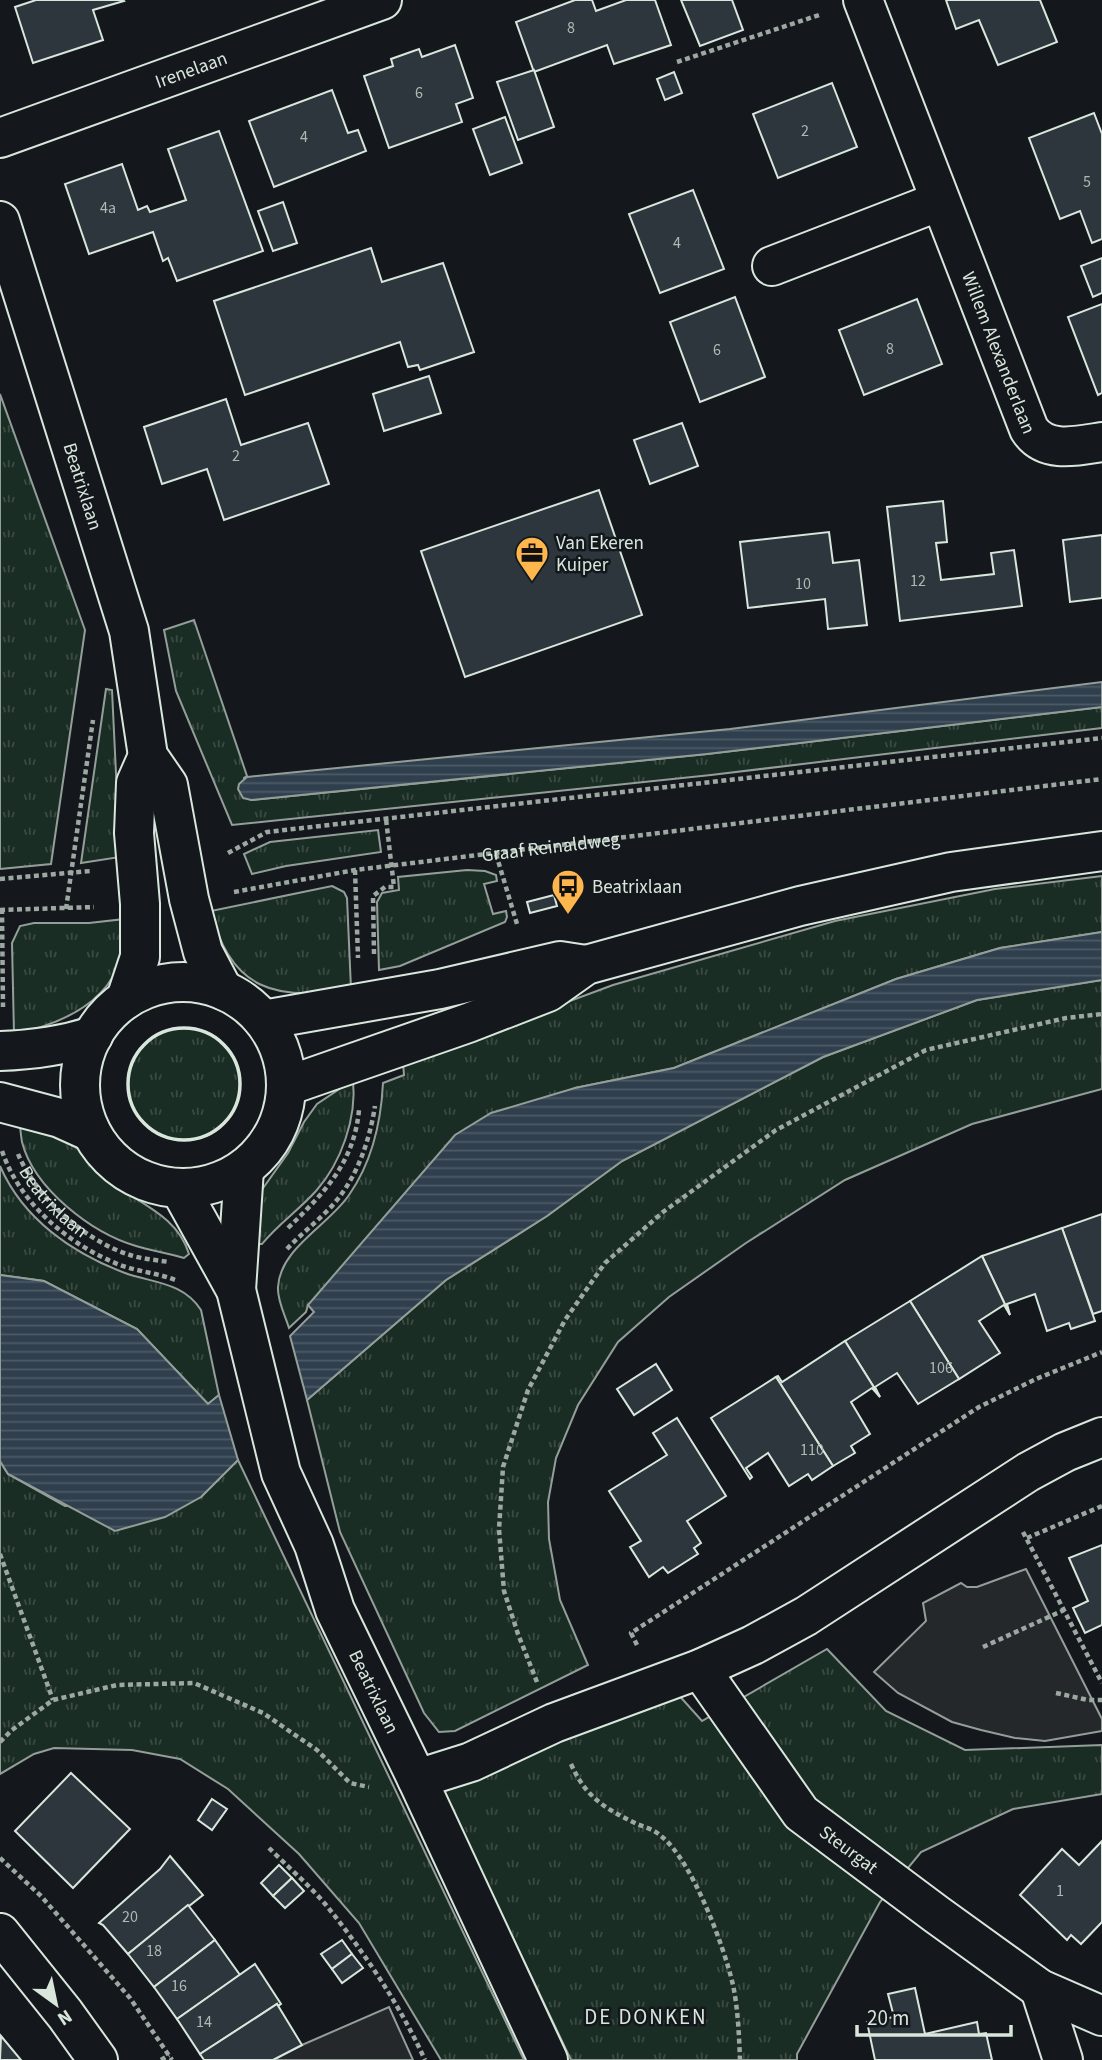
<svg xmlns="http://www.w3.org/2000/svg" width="1102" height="2060" font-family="'Source Sans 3',sans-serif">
<defs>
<pattern id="grass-tufts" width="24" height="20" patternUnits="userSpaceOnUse" patternTransform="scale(1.75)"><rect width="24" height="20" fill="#1a2d24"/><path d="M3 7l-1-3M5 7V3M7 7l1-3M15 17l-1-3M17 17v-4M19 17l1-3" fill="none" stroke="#3b4b43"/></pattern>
<pattern id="water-rules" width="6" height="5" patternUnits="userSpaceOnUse" patternTransform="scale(1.75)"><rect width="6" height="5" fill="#2f3f4d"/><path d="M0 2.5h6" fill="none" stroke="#4c5b66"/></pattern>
</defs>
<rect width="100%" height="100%" fill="#14181c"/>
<g fill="url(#grass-tufts)" stroke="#939e99" stroke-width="2">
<path d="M0 394 85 630 51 864 0 869Z"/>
<path d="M194 620 247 776 244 778 251 800 707 754 1102 707V728L711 775 232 825 176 691 164 630Z"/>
<path d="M106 689 112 690 120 857 81 863Z"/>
<path d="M378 830 381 852 286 866 252 874 244 854 270 842Z"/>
<path d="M467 870 485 871 496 875 497 881 484 884 493 914 506 911 507 917 505 922 400 966 379 970 377 902 382 893 399 890 398 877Z"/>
<path d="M1102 876V932L1000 948 896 979 674 1068 575 1088 308 1305 306 1312 289 1328C285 1315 277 1300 278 1287 280 1248 329 1225 349 1195 372 1162 381 1123 383 1083L404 1075 403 1063 613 985 835 921 995 889Z"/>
<path d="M332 886 344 892 347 898 351 989C277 1002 230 990 211 911Z"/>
<path d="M125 919C124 932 124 946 121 958 107 1005 57 1025 14 1034L12 943 20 926 34 923H89Z"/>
<path d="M1102 980V1089L972 1124 845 1180 746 1243 669 1297 618 1342 578 1405 556 1458 548 1502 549 1539 560 1600 588 1665 455 1731 439 1732 424 1713 340 1532 307 1400 446 1280 547 1216 622 1161 823 1057 977 1000Z"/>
<circle cx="184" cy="1084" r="56"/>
<path d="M353 1080C357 1118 341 1163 316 1191 299 1210 278 1224 262 1244H257L261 1191 288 1153 304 1122 317 1104Z"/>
<path d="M20 1121C34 1126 53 1129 65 1137 82 1148 92 1167 107 1179 136 1203 177 1214 189 1254L184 1258C168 1253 152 1251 136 1246 92 1233 34 1189 22 1142 21 1136 20 1128 20 1121Z"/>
<path d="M0 1166C23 1219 72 1253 125 1273 153 1283 183 1282 201 1310L219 1395 208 1404 137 1329 44 1281 0 1275Z"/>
<path d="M238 1460 524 2060H441L359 1923 299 1854 228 1789 180 1759 132 1750 54 1748 34 1754 0 1774V1461L8 1474 65 1506 201 1497Z"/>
<path d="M827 1649 886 1711 965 1750 1102 1745V1794L1013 1809 921 1852 880 1902 797 2054V2060H571L442 1789 676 1692 702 1721Z"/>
</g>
<g fill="#24282b" stroke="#939e99" stroke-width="2">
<path d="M1026 1569 1102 1719V1731L1045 1741 1015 1738 981 1730 952 1722 898 1693 874 1672 926 1621 923 1603 961 1583 967 1587H977Z"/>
<path d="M389 2007 413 2060H273L302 2045Z"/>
</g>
<g fill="url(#water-rules)" stroke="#939e99" stroke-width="2">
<path d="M1102 682V707L707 754 251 800 243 798 238 789 239 784 247 777 730 729Z"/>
<path d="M1102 932V980L977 1000 823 1057 622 1161 547 1216 446 1280 307 1400 290 1336 314 1312 308 1305 455 1135 491 1113 575 1088 674 1068 896 979 1000 948Z"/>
<path d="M0 1275 44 1281 137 1329 208 1404 219 1395 238 1460 201 1497 165 1517 115 1531 8 1474 0 1461Z"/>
</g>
<g fill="#2c363c" stroke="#d8e6dc" stroke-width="2">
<path d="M36 0H123L124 1 93 10 103 40 33 63 15 7Z"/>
<path d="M575 0H592L596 11 626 0H655L671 45 614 64 607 45 534 72 516 22Z"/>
<path d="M681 0H732L743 30 700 46Z"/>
<path d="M946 0H1040L1057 42 998 65 979 20 956 29Z"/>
<path d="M455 45 473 98 456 104 462 122 389 148 364 76 393 66 391 59 419 49 422 57Z"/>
<path d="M534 70 554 127 518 140 497 82Z"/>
<path d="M674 72 682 93 665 100 657 79Z"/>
<path d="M832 83 857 147 778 178 753 114Z"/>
<path d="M332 90 348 133 358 130 366 151 274 187 249 121Z"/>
<path d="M1094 113 1102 134V239L1092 243 1080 211 1060 219 1029 138Z"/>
<path d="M505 117 522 163 490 175 473 129Z"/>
<path d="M219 131 263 251 177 281 168 258 163 261 153 232 89 254 65 184 122 164 138 210 147 206 150 212 186 200 168 149Z"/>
<path d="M693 190 724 269 660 293 629 214Z"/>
<path d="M283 202 297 243 273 251 258 211Z"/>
<path d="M371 248 382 282 443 263 474 352 420 370 418 365 408 367 400 342 245 395 214 301Z"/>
<path d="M1102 258V293L1093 297 1081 266Z"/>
<path d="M735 297 765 377 700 402 670 322Z"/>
<path d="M917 299 942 364 864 395 839 330Z"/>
<path d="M1102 304V393L1098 395 1068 317Z"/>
<path d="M429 376 441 413 384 431 373 394Z"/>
<path d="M226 399 241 445 308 423 329 484 224 520 207 469 162 484 144 427Z"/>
<path d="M682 423 698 466 650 484 634 440Z"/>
<path d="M599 490 642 615 465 677 421 551Z"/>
<path d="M943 501 947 542 936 543 941 580 994 574 991 553 1014 550 1022 606 900 621 887 507Z"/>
<path d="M829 532 833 563 859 560 867 625 828 629 825 599 748 608 740 542Z"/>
<path d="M1102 535V598L1070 602 1063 540Z"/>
<path d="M554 895 557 906 530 913 527 902Z"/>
<path d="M1102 1214V1311L1093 1314 1062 1228Z"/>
<path d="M1062 1228 1095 1321 1071 1329 1069 1323 1047 1331 1035 1294 1007 1304 1010 1315 982 1256Z"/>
<path d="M982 1256 1010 1315 1004 1305 979 1321 1000 1353 959 1379 910 1301Z"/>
<path d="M910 1301 959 1379 918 1404 897 1373 875 1387 880 1397 845 1341Z"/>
<path d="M845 1341 880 1397 872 1388 851 1402 870 1434 851 1446 855 1453 833 1466 776 1377 778 1376 782 1382Z"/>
<path d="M656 1364 672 1390 634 1415 617 1389Z"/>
<path d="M776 1377 833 1466 812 1480 808 1474 789 1486 768 1453 746 1468 752 1477 750 1479 711 1418Z"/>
<path d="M677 1418 726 1496 687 1521 701 1543 694 1548 698 1554 668 1573 663 1567 649 1577 630 1547 641 1541 609 1491 667 1455 653 1433Z"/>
<path d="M1102 1545V1625L1085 1633 1073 1608 1088 1601 1069 1558Z"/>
<path d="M71 1773 130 1829 73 1888 15 1831Z"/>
<path d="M212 1799 227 1809 212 1830 198 1820Z"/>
<path d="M1102 1841V1922L1081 1944 1071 1935 1067 1940 1020 1895 1062 1849 1079 1865Z"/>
<path d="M170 1856 203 1895 128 1954 103 1925 99 1923 160 1869Z"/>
<path d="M279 1865 292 1878 273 1896 261 1883Z"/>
<path d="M292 1878 304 1891 285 1908 273 1896Z"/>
<path d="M188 1905 215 1940 154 1987 128 1954Z"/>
<path d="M215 1940 240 1975 177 2019 154 1987Z"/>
<path d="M342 1940 352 1954 332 1969 321 1954Z"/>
<path d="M352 1954 363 1968 342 1983 332 1969Z"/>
<path d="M255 1964 281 2004 278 2006 277 2004 200 2054 177 2019Z"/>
<path d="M915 1988 925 2034 977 2022 979 2034 986 2033 992 2060H875L867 2022 894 2017 888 1994Z"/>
<path d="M277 2004 302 2045 273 2060H204L200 2054Z"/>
<path d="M1 2036 21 2060H0Z"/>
</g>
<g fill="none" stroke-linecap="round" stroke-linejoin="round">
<defs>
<g id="street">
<path id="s3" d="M863 0 1029 429C1045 454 1077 446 1102 442"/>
<path id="s4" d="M0 138 382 0"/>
<path id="s5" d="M0 221 129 631 148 756 168 785 189 899 203 952 223 990"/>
<path d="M772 266 940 201"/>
<path d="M126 999 140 957V904L134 833 136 783 148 756"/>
<path id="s6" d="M180 1189 236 1290 281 1473 314 1545 335 1610 417 1779 548 2060"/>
<path d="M236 1290 244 1169"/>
<path id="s7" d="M700 1669 801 1813 936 1914 1040 1989 1102 2016"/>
<path d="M417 1779 471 1762 554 1723 700 1669 753 1645 806 1616 1028 1472 1065 1452 1102 1437"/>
<path d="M0 1933 65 2014 98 2060"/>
<path d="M1040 1989 1063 2060"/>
</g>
<g id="secondary">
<circle cx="183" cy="1085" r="103"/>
<path d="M263 1020 440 989 560 961 586 965"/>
<path d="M0 1051C32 1050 62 1046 93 1036"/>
<path d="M287 1086 468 1023 548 992 586 965 800 906 951 872 1102 851"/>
<path d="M0 1102 60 1118 91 1132"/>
</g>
</defs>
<use href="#street" stroke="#d8e6dc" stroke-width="42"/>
<use href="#secondary" stroke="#d8e6dc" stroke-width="42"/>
<g stroke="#9da8a2" stroke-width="4.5" stroke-dasharray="5 3.5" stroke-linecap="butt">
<path d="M677 62 819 15"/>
<path d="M228 853 267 832 1102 738"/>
<path d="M496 854 517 924"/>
<path d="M355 870 358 958"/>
<path d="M0 879 91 871"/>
<path id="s1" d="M234 892 355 870 1102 779"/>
<path d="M2 909 3 1007"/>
<path d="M66 909 93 720"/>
<path d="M0 910 94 907"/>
<path d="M374 954 373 896 385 887H394L386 819"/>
<path d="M2 1151C20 1204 69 1245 120 1265 139 1272 159 1273 178 1281"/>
<path id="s2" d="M18 1154C36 1197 85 1241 130 1255 142 1259 156 1260 169 1262"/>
<path d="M288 1228C324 1193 354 1163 359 1110"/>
<path d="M287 1249C299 1236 313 1225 326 1212 355 1184 369 1144 375 1106"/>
<path d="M1023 1532 1102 1683"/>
<path d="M1027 1538 1102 1506"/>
<path d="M0 1554 53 1700"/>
<path d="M637 1645 631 1633 979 1407 1036 1379 1102 1352"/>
<path d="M983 1647 1064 1610"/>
<path d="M537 1682 518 1634 504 1591 499 1529 503 1467 528 1390 565 1320 605 1263 663 1212 776 1130 926 1050 1066 1018 1102 1014"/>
<path d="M1056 1693 1088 1700H1102"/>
<path d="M0 1742 12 1730 53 1700 117 1685 194 1683 263 1713 317 1750 350 1783 369 1787"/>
<path d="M571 1764C586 1798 606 1809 637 1824 645 1827 655 1830 661 1836 692 1860 724 1946 733 1985 738 2009 739 2035 740 2060"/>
<path d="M269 1848C287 1866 309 1885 326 1905 364 1952 400 2005 425 2060"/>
<path d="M0 1858 41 1896 130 1998 172 2060"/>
<path d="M161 2060 169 2055"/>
</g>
<use href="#street" stroke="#14181c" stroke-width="38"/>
<use href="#secondary" stroke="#14181c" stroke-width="38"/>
<circle stroke="#d8e6dc" stroke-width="3.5" cx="184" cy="1084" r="56"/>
</g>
<defs>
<symbol id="office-pin" viewBox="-11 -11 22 30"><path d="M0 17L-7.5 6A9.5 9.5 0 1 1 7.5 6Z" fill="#ffb74d" stroke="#14181c"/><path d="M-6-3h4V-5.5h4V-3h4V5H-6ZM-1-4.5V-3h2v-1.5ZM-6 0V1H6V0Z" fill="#111"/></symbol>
<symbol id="bus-pin" viewBox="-11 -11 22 30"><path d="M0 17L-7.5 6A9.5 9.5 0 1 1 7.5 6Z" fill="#ffb74d" stroke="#14181c"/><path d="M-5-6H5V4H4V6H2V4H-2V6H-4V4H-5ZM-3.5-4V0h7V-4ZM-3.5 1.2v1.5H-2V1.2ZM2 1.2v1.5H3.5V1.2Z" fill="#111"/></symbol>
</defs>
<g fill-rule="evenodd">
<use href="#office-pin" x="513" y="534" width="38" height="52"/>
<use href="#bus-pin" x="549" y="867" width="38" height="52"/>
</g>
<g text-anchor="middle" stroke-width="5" stroke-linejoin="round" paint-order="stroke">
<g font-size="16" fill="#adbab4">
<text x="571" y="33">8</text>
<text x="419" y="98">6</text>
<text x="805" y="136">2</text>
<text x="304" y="142">4</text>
<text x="1087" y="187">5</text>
<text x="108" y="213">4a</text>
<text x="677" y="248">4</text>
<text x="890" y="354">8</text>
<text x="717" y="355">6</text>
<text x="236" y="461">2</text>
<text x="918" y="586">12</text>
<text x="803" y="589">10</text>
<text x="941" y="1373">106</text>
<text x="812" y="1455">110</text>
<text x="1060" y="1896">1</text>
<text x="130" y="1922">20</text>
<text x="154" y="1956">18</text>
<text x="179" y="1991">16</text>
<text x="204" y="2027">14</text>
</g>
<g font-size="19" fill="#d8e6dc" stroke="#14181c">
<text dy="7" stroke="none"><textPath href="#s4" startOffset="203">Irenelaan</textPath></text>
<text dy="7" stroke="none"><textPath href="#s3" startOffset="378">Willem Alexanderlaan</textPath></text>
<text dy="7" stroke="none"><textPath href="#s5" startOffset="278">Beatrixlaan</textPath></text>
<text dy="7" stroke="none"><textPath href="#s1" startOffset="320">Graaf Reinaldweg</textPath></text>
<text dy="7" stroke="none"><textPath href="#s2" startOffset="60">Beatrixlaan</textPath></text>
<text dy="7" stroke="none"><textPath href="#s6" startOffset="542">Beatrixlaan</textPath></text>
<text dy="7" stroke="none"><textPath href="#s7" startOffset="236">Steurgat</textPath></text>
</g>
<g font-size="19" fill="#d8e6dc" stroke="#14181c" text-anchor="start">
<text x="556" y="549">Van Ekeren<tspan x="556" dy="22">Kuiper</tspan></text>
<text x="592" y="893">Beatrixlaan</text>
</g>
<g font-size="21" letter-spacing="2" fill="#d8e6dc" stroke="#14181c">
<text x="646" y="2024">DE DONKEN</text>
</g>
</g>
<g transform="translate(56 2004) rotate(147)" stroke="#14181c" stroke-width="5" paint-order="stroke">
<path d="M0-5L12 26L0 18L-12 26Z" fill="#d8e6dc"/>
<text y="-10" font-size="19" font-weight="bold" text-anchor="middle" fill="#d8e6dc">N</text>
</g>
<path d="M857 2025v10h154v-10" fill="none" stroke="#d8e6dc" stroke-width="3.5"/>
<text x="867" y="2025" font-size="21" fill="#d8e6dc" stroke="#14181c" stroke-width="5" paint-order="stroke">20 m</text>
</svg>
